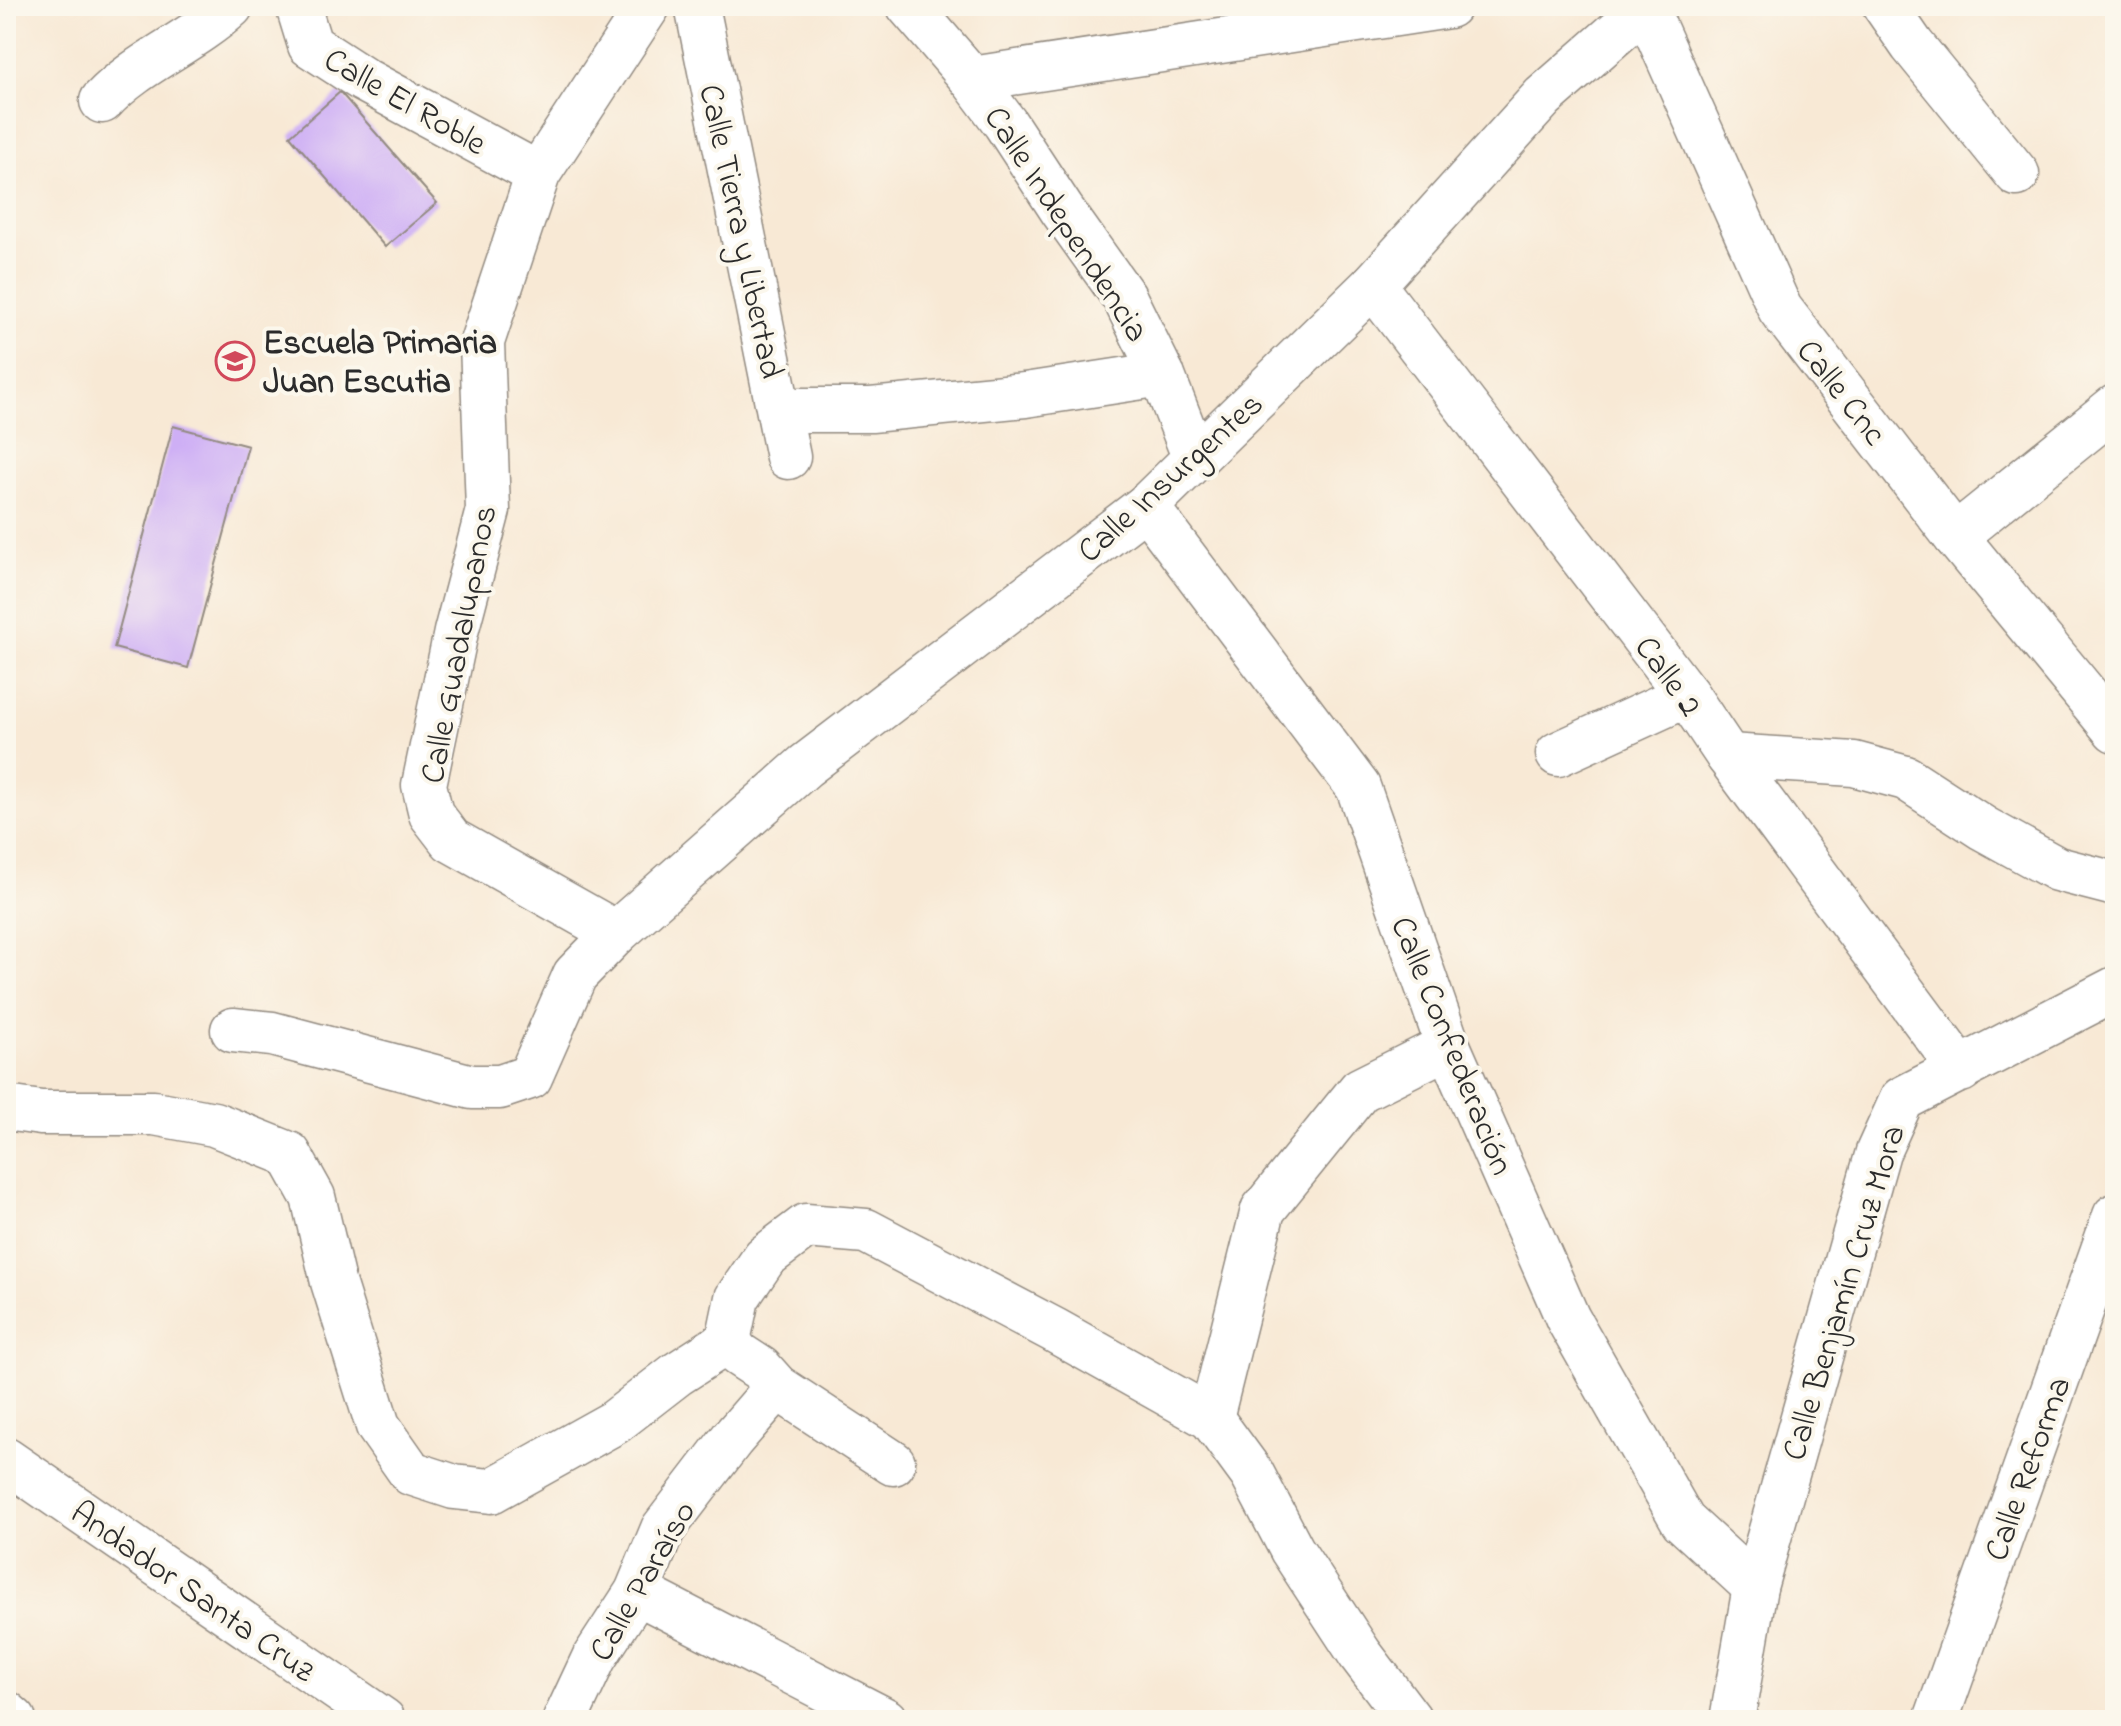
<svg xmlns="http://www.w3.org/2000/svg" width="2121" height="1726" font-family="'Indie Flower',sans-serif">
<style>
.building{fill:#ceaff5}
.lines{fill:none;stroke-linecap:round;stroke-linejoin:round}
.minor-casing{stroke:#928a80;stroke-width:47}
.minor{stroke:#fff;stroke-width:44}
.labels{text-anchor:middle;stroke-width:8;stroke-linejoin:round;paint-order:stroke}
.street-label{font-size:34px;fill:#2b2b2b;stroke:#fbf7ec}
.poi-label{font-size:34px;font-weight:bold;fill:#2b2b2b;stroke:#fbf7ec;text-anchor:start}
</style>
<rect width="100%" height="100%" fill="#fbf7ec"/>
<filter id="ink" filterUnits="userSpaceOnUse"><feTurbulence type="fractalNoise" baseFrequency=".0125" numOctaves="2"/><feDisplacementMap in="SourceGraphic" scale="16" xChannelSelector="R" yChannelSelector="G"/><feConvolveMatrix kernelMatrix="1 2 1 2 8 2 1 2 1" color-interpolation-filters="sRGB"/></filter>
<filter id="wash" filterUnits="userSpaceOnUse"><feTurbulence type="fractalNoise" baseFrequency=".006" numOctaves="4" result="noise"/><feDisplacementMap in="SourceGraphic" scale="32" xChannelSelector="R" yChannelSelector="G"/><feGaussianBlur stdDeviation="1.8" result="paint"/><feColorMatrix in="noise" values="0 0 0 0 0 0 0 0 0 0 0 0 0 0 0 0 0 1.4 0 .05"/><feComposite in="paint" operator="in"/></filter>
<g filter="url(#wash)">
<rect width="100%" height="100%" fill="#f8e9d5"/>
<g id="blocks">
<g class="building">
<path d="M340,92L437,203L385,247L290,136Z"/>
<path d="M173,426L248,446L188,668L114,648Z"/>
</g>
</g>
</g>
<g filter="url(#ink)">
<use href="#blocks" fill-opacity="0" stroke="#928a80" stroke-width="2"/>
<g class="lines">
<g class="minor-casing">
<g id="minor">
<path d="M298,6L310,45L364,80L538,174"/>
<path d="M697,6L788,457"/>
<path d="M909,6L972,79L1005,123L1062,210L1124,297L1162,374L1195,459"/>
<path d="M1645,6L1780,309L1955,536L2115,730"/>
<path d="M1885,6L1912,45L2017,174"/>
<path d="M972,79L1449,6"/>
<path d="M102,101C138,62 191,43 231,6"/>
<path d="M1373,285L1687,695L1728,756L1961,1070"/>
<path d="M779,410H871L1025,395L1162,374"/>
<path d="M1146,506L1358,787L1448,1046L1568,1319L1683,1521L1755,1587"/>
<path d="M1955,536L2115,407"/>
<path d="M1558,754L1687,695"/>
<path d="M1728,756L1854,764L1906,778L1983,828L2057,869L2115,884"/>
<path d="M616,933L451,840L431,814L424,785L456,632L488,510L482,342L538,174L648,6"/>
<path d="M233,1030L272,1034L472,1087H500L530,1077L575,975L616,933L805,766L1146,506L1373,285L1543,97L1647,6"/>
<path d="M6,1108L41,1113H154L214,1124L289,1154L313,1197L333,1282L378,1426L411,1473L454,1487L491,1491L615,1422L677,1374L728,1341L737,1298L765,1257L806,1226L866,1231L1054,1330L1211,1418L1252,1474L1292,1550L1360,1654L1410,1720"/>
<path d="M728,1341L738,1354L761,1369L777,1387L893,1463"/>
<path d="M1211,1418L1263,1210L1360,1090L1448,1046"/>
<path d="M6,1460L383,1720"/>
<path d="M637,1592L885,1720"/>
<path d="M6,1713L14,1720"/>
<path d="M565,1720L594,1658L637,1592L663,1529L732,1439L777,1387"/>
<path d="M1732,1720L1755,1587L1878,1152L1902,1099L2115,989"/>
<path d="M1936,1720L2115,1216"/>
</g>
</g>
<use href="#minor" class="minor"/>
</g>
</g>
<defs>
<g id="school-ring" transform="scale(2)"><circle r="9.5" fill="#fbf7ec" stroke="#d1495b" stroke-width="1.5"/><path d="M0-5L7-2L0 1L-7-2ZM-4 1L0 2.5L4 1V4Q0 6-4 4Z" fill="#d1495b"/></g>
</defs>
<g fill-rule="evenodd">
<use href="#school-ring" x="235" y="361"/>
</g>
<g class="labels">
<g class="street-label">
<text transform="translate(406 100) rotate(30)" y="12">Calle El Roble</text>
<text transform="translate(1068 223) rotate(57)" y="12">Calle Independencia</text>
<text transform="translate(743 231) rotate(78)" y="12">Calle Tierra y Libertad</text>
<text transform="translate(1843 391) rotate(52)" y="12">Calle Cnc</text>
<text transform="translate(1169 476) rotate(-42)" y="12">Calle Insurgentes</text>
<text transform="translate(457 644) rotate(-79)" y="12">Calle Guadalupanos</text>
<text transform="translate(1670 675) rotate(54)" y="12">Calle 2</text>
<text transform="translate(1454 1045) rotate(68)" y="12">Calle Confederación</text>
<text transform="translate(1842 1292) rotate(-73)" y="12">Calle Benjamín Cruz Mora</text>
<text transform="translate(2026 1468) rotate(-70)" y="12">Calle Reforma</text>
<text transform="translate(641 1580) rotate(-60)" y="12">Calle Paraíso</text>
<text transform="translate(194 1590) rotate(35)" y="12">Andador Santa Cruz</text>
</g>
<g class="poi-label">
<text x="263" y="353">Escuela Primaria<tspan x="263" dy="39">Juan Escutia</tspan></text>
</g>
</g>
<rect width="2121" height="1726" fill="none" stroke="#fbf7ec" stroke-width="32"/>
</svg>
